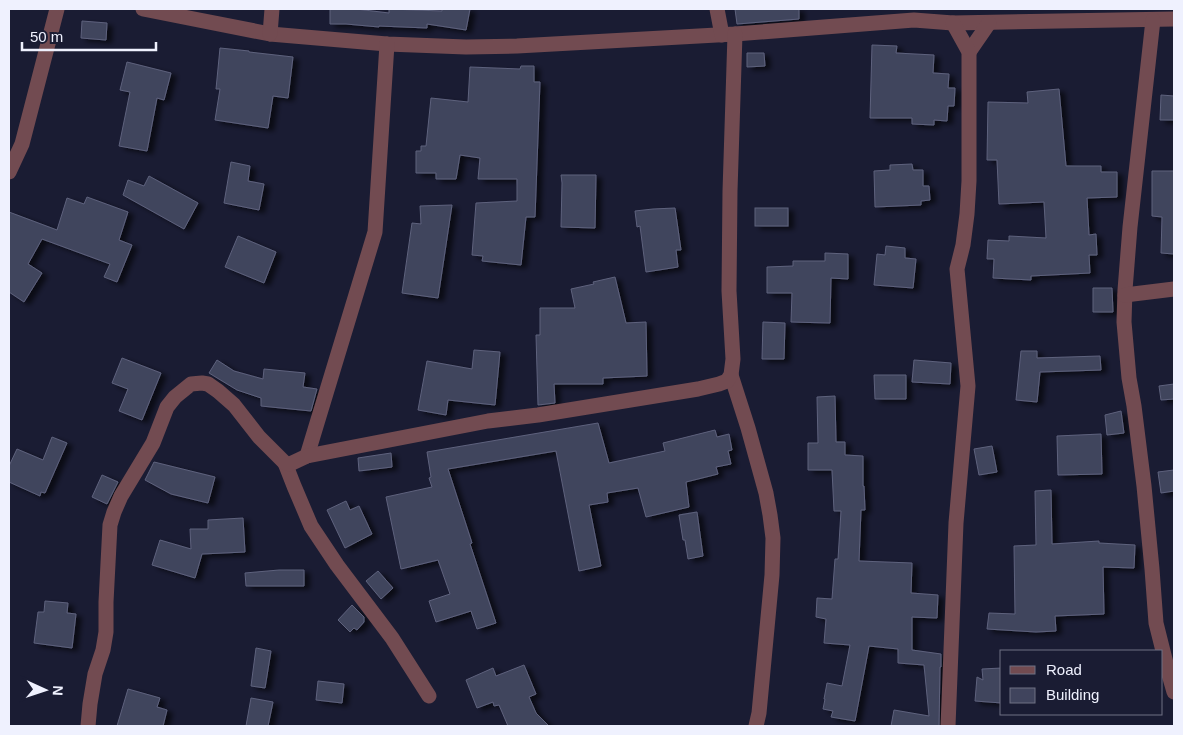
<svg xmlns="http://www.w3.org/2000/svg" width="1183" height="735" font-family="Helvetica,sans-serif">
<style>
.building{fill:#40445d;stroke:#5e627d;filter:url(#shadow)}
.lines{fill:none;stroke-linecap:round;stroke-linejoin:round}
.minor{stroke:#724b51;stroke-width:15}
</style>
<defs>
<filter id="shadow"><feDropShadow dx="5.5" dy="3" stdDeviation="2.5" flood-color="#0009"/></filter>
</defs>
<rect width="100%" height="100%" fill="#1a1c33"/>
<g class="building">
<path d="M330,9H356L389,13V9L442,11V9H470L466,30L427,24V28L379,26V27L346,24H330Z"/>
<path d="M735,9H799V19L737,24Z"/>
<path d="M82,21L107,23L106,40L81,38Z"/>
<path d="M872,45L897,46L896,53L934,55L933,73L949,74L948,88H955L954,106H948L947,121L934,120V125L912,124V118H870Z"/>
<path d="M220,48L249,51V52L293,57L288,98L273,96L268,128L215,120L220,89H216Z"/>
<path d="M747,53H764L765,66L747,67Z"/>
<path d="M127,62L171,73L164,100L157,98L147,151L119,146L130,92L120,90Z"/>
<path d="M521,66H534V82H540L535,217H526L521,265L482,261L483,256L472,255L476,203L517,201V179H478L480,158L460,155L456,179H436V173H416V151H421V146H426L431,98L468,102L470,67L520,69Z"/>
<path d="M1059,89L1066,166H1101V172H1117V197L1087,198L1089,235L1096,234L1097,255H1089L1090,273L1031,276V280L993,278L994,259H987L988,240L1009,241V236L1046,238L1044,202L999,204L997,160H987L988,102L1028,103L1027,92Z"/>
<path d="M1161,95L1174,96V120H1160Z"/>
<path d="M231,162L250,166L248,181L264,184L259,210L224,203Z"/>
<path d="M912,164L913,170H923V186H929L930,200L921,201V205L875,207L874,171L890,170V165Z"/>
<path d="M1152,171H1174V254L1161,253L1162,217L1152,216Z"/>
<path d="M561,175H596L595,228L561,227L562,183Z"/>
<path d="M149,176L198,203L184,229L123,195L128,180L144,186Z"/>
<path d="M87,197L128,212L119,240L132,245L117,282L104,277L110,264L42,239L28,264L42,273L24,302L9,292V212L57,230L67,198L84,204Z"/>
<path d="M452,205L438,298L402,293L412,223L421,224L420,206Z"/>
<path d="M675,208L681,250H676L678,267L646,272L640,226L637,227L635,211L653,209Z"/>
<rect x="755" y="208" width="33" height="18"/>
<path d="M238,236L276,252L264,283L225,267Z"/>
<path d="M886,246L905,248V258L916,259L913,288L874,285L877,254L885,255Z"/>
<path d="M825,253L848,254V279L831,278L830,323L791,322L792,293H767V267L793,266V261H825Z"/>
<path d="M615,277L626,323L646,322L647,376L603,378V384H554L555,403L538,405L536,335H540V308H575L571,289L594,284L593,282Z"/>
<path d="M1093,288H1112L1113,312H1093Z"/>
<path d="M763,322L785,323L784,359H762Z"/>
<path d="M474,350L500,352L495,405L448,400L446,415L418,410L427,361L472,369Z"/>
<path d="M1021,351H1037V358L1100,356L1101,370L1040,372L1037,402L1016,400Z"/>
<path d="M122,358L161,373L142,420L119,411L128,389L112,383Z"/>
<path d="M217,360L234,371L263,379L264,369L305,373L303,387L317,389L311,411L261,406V398L237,390L209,373Z"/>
<path d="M914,360L951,363L950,384L912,382Z"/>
<path d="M874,375H906V399H875Z"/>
<path d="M1174,384V399L1161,400L1159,386Z"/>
<path d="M835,396L836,442H845V455L863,456V486H864L865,510H861L859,561L912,563L911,593L938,595L937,618L912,617V650L941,654V667H940L939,726H891L894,710L929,716L924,665L898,663V649L869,646L855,721L831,717L833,711L823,709L825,699H824L827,683L842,686L850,645L824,643L826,619L816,617L817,598L832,599L835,559H838L841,511H834L832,470H808V443H818L817,397Z"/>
<path d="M1121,411L1124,433L1107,435L1105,415Z"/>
<path d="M598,423L609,463L665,451L663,443L715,430L717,437L729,434L732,450L728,451L731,464L716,467L718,474L686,482L689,507L646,517L638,488L607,493L608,502L589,505L601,566L579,571L556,451L448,469L472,543L470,544L496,623L477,629L471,611L436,622L429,601L450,594L438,560L401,569L386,497L432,487L429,478L431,477L427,452Z"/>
<path d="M1101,434L1102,474L1058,475L1057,436Z"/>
<path d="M52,437L67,443L45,493L41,492L40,496L9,482V466L17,449L43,460Z"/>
<path d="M992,446L997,472L979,475L974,449Z"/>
<path d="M391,453L392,467L359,471L358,458Z"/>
<path d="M154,462L215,477L208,503L171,494L145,480Z"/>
<path d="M1174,470V491L1161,493L1158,472Z"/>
<path d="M102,475L118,482L107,504L92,497Z"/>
<path d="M1051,490L1052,544L1099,541V543L1135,545L1134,568L1103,567L1104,614L1055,616L1056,631L1036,632L987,629L989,613L1015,614L1014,546L1036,545L1035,491Z"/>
<path d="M346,501L350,510L359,506L372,534L345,548L327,510Z"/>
<path d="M697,512L703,556L688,559L685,540H683L679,515Z"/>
<path d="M243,518L245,552L202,554L195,578L152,565L160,540L191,549L190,529H208V520Z"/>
<path d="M279,570H304V586H246L245,573Z"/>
<path d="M378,571L393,588L381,599L366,581Z"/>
<path d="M45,601L68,603L67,613L76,614L72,648L34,643L38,612H44Z"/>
<path d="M352,605L364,617V622L357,630L354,628L350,632L338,620Z"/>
<path d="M256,648L271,651L265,688L251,686Z"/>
<path d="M524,665L536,694L529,697L536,713L549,726H508L499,705L494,706L493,702L477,708L466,680L493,668L496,676Z"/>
<path d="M1002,668V703L975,701L977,677L983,680L982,669Z"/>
<path d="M318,681L344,684L342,703L316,700Z"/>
<path d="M128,689L160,698L157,707L167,710L163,726H117Z"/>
<path d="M251,698L273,702L268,726H246Z"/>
</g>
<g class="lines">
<g class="minor">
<path d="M143,9L270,34L387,44L466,47L517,46L735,34L914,20L953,23L1174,19"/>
<path d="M717,9L722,35"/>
<path d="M1153,20L1130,227L1125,290L1124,322L1129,378L1134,406L1144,486L1152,569L1156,623L1168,671L1174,692"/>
<path d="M270,34L272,9"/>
<path d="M969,52L989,23"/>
<path d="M9,172L22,144L57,9"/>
<path d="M1125,295L1174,289"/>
<path d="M731,375L748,428L766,493L770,515L773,538L772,575L759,713L756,726"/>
<path d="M307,456L375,232L387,44"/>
<path d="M285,463L294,486L311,526L337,565L392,638L429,696"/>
<path d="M88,726L90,704L95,674L103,650L106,632V602L110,525L114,512L121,496L153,443L167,407L175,397L191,384L202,383L208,384L218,391L234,405L259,437L285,463L290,464L307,456L488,421L538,415L698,389L719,384L727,381L731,375L733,359L729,291L730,191L735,34"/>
<path d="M948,726L956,523L968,386L957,269L963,245L967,214L969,181V52L953,23"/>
</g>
</g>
<rect width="1183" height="735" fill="none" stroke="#eff1fe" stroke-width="20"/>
<rect x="1000" y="650" width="162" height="65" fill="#1a1c33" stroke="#6f7184"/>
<rect x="1010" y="666" width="25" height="8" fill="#724b51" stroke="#6f7184"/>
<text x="1046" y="675" font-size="15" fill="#eff1fe">Road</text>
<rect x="1010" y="688" width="25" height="15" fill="#40445d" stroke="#6f7184"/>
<text x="1046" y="700" font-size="15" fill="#eff1fe">Building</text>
<g transform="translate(45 690) rotate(93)" stroke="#1a1c33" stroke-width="4" paint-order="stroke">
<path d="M0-4L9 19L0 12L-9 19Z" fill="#eff1fe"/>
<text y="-8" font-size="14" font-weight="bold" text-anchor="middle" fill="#eff1fe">N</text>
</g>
<path d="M22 42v8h134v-8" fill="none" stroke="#eff1fe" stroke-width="2.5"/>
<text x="30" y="42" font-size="15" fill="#eff1fe" stroke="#1a1c33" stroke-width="4" paint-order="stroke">50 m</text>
</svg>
